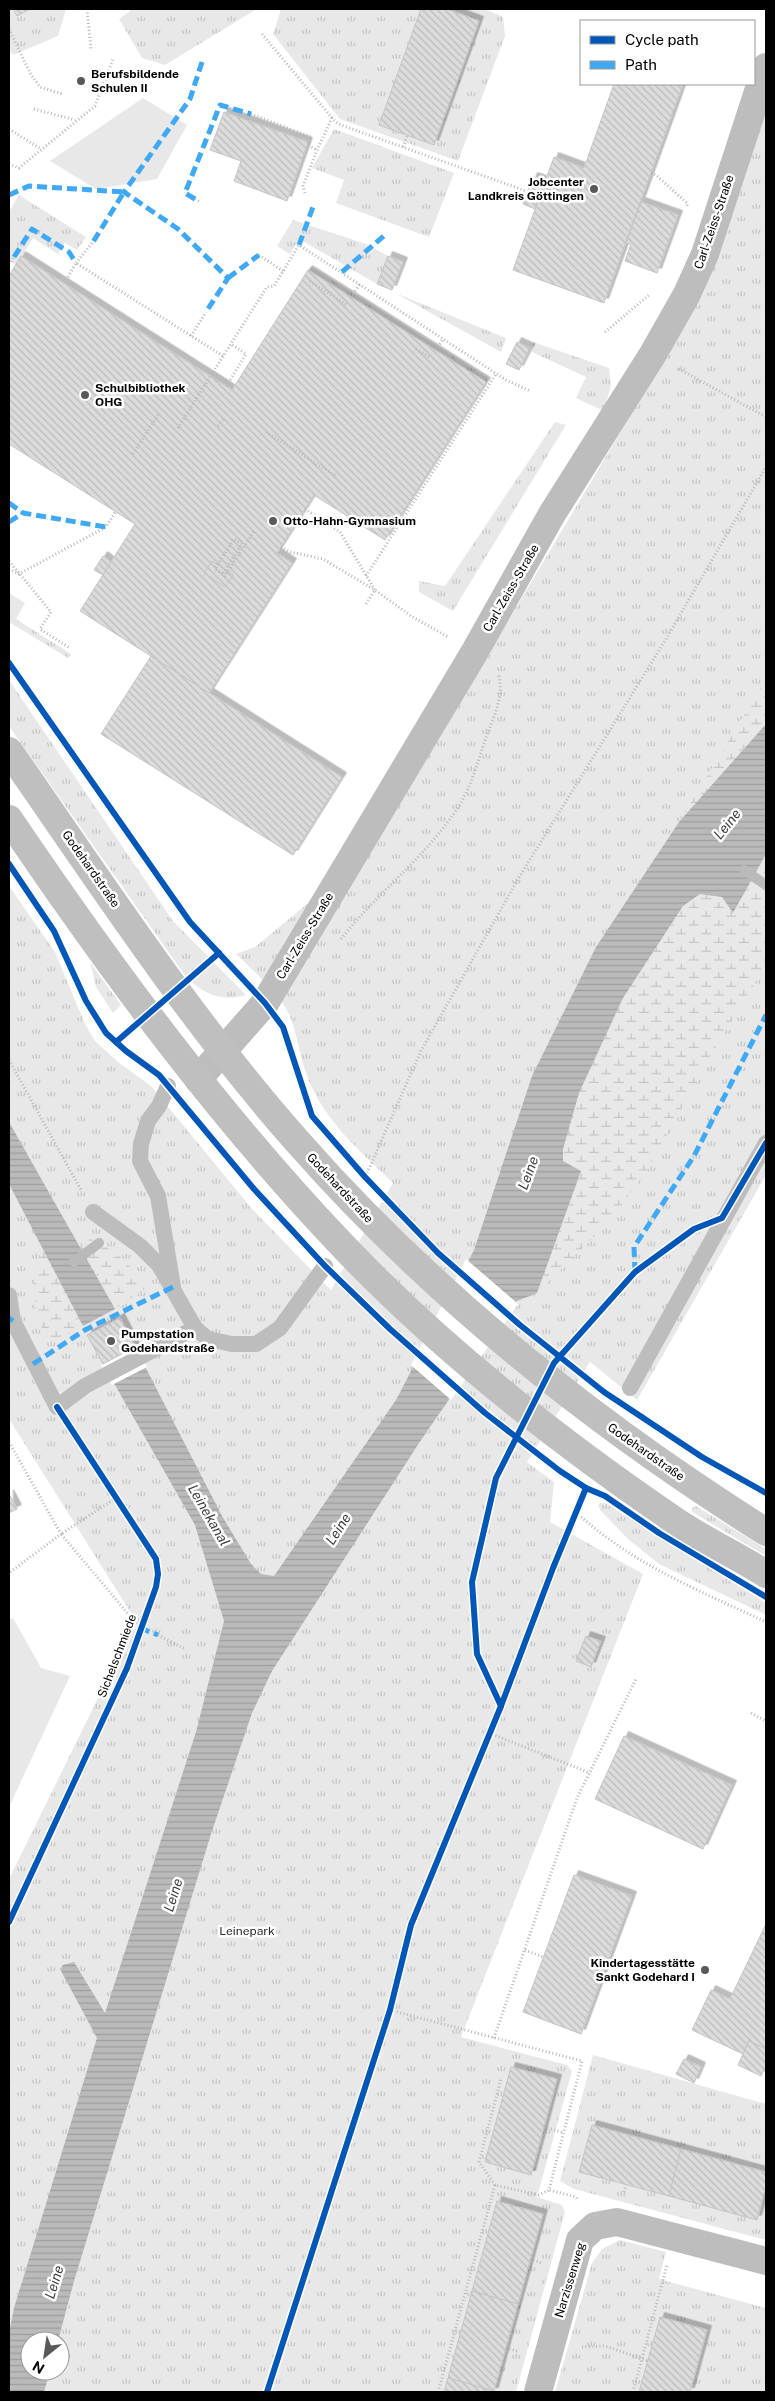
<svg xmlns="http://www.w3.org/2000/svg" width="775" height="2401" font-family="'Public Sans',sans-serif">
<style>
.grass{fill:url(#grass-tufts);fill-rule:evenodd}
.wetland{fill:url(#wetland-marsh)}
.garden{fill:#e8e8e8}
.water{fill:url(#water-rules)}
.pier{fill:#fff}
.lines{fill:none;stroke-linecap:round;stroke-linejoin:round}
.stream{stroke:#bababa;stroke-width:10}
.building{fill:url(#building-back-hatch);stroke:#c4c4c4;filter:url(#shadow)}
.path{stroke:#b8b8b8;stroke-width:3;stroke-dasharray:1 2.5;stroke-linecap:butt}
.lane{stroke:#bdbdbd;stroke-width:16}
.street{stroke:#bdbdbd;stroke-width:28}
.secondary{stroke:#bfbfbf;stroke-width:28}
.quiet{stroke:#3fa9f5;stroke-width:5;stroke-dasharray:10 5;stroke-linecap:butt}
.cycleway-casing{stroke:#fff;stroke-width:9}
.cycleway{stroke:#0057b8;stroke-width:6}
.poi-dot{fill:#595959;stroke:#fff;stroke-width:2}
.labels{text-anchor:middle;stroke-width:5;stroke-linejoin:round;paint-order:stroke}
.poi-label{font-size:12px;font-weight:bold;fill:#000;stroke:#fff;text-anchor:start}
.street-label{font-size:12px;fill:#000;stroke:#fff}
.park-label{font-size:12px;fill:#2d2d2d;stroke:#fff}
.water-label{font-size:14px;font-style:italic;fill:#3e3e3e;stroke:#fff}
</style>
<defs>
<pattern id="grass-tufts" width="24" height="20" patternUnits="userSpaceOnUse" patternTransform="scale(1.25)"><rect width="24" height="20" fill="#e8e8e8"/><path d="M3 7l-1-3M5 7V3M7 7l1-3M15 17l-1-3M17 17v-4M19 17l1-3" fill="none" stroke="#c5c5c5"/></pattern>
<pattern id="wetland-marsh" width="20" height="14" patternUnits="userSpaceOnUse" patternTransform="scale(1.25)"><rect width="20" height="14" fill="#e8e8e8"/><path d="M1 5h8M5 5V1M11 12h8M15 12V8" fill="none" stroke="#c5c5c5"/></pattern>
<pattern id="water-rules" width="6" height="5" patternUnits="userSpaceOnUse" patternTransform="scale(1.25)"><rect width="6" height="5" fill="#bababa"/><path d="M0 2.5h6" fill="none" stroke="#9e9e9e"/></pattern>
<pattern id="building-back-hatch" width="6" height="6" patternUnits="userSpaceOnUse" patternTransform="scale(1.25)"><rect width="6" height="6" fill="#dcdcdc"/><path d="M-1 5l2 2M0 0l6 6M5-1l2 2" fill="none" stroke="#bbb"/></pattern>
<filter id="shadow"><feDropShadow dx="4.5" dy="-4.5" stdDeviation="0" flood-color="#0004"/></filter>
</defs>
<rect width="100%" height="100%" fill="#fff"/>
<g class="grass">
<path d="M9,9H13L17,16L30,9H66L58,36L13,55L9,49Z"/>
<path d="M129,9H257L165,65L142,58L119,19L130,11Z"/>
<path d="M281,9H484L503,17L505,36L458,161L340,119L273,34Z"/>
<path d="M766,95V1175L637,1400L590,1362L527,1462L554,1482L550,1522L643,1574L461,2037L567,2065L572,2071L537,2197L562,2205L565,2212L516,2392H9V1879L136,1621L9,1419V886L55,952L85,1024L95,1041L118,1062L151,1086L252,1209L331,1290L393,1183C359,1150 322,1119 306,1073C297,1048 297,1022 281,1001L703,294ZM30,2341H60V2371H30Z"/>
<path d="M334,129L454,173L429,237L336,203L344,180L312,168Z"/>
<path d="M19,195L86,237L77,250L65,243L58,254L33,238L16,265L9,260V212Z"/>
<path d="M293,220L366,244L388,256L377,284L299,239L290,254L277,246Z"/>
<path d="M310,266L488,378L486,382L308,270Z"/>
<path d="M395,293L506,338L501,352Z"/>
<path d="M533,342L609,368L611,385L604,411L576,398L586,377L532,352Z"/>
<path d="M555,422L566,425L453,611L419,592V581L445,586Z"/>
<path d="M9,593L25,603L16,619L71,654L68,658L9,622Z"/>
<path d="M9,680L173,921L246,995C221,1002 205,995 186,977L9,726Z"/>
<path d="M312,900L264,981L236,954L255,947Z"/>
<path d="M90,962L121,1005L113,1013L96,987Z"/>
<path d="M600,1503H605L766,1603V1615L659,1564L628,1539L601,1511L598,1506Z"/>
<path d="M696,1506L766,1549V1556L692,1512V1508Z"/>
<path d="M593,2055L766,2104V2240L574,2189L560,2181Z"/>
<path d="M620,2240L666,2252L659,2279L766,2308V2392H555L592,2263L602,2249Z"/>
</g>
<g class="wetland">
<path d="M766,679V724L679,822Z"/>
<path d="M766,854V965L710,1057L650,1166L611,1220L537,1293L581,1171L563,1161V1149L579,1093L623,998L683,906L700,894L722,897L734,912Z"/>
<path d="M69,1230C101,1242 130,1257 145,1289L115,1309Z"/>
<path d="M43,1246L83,1326L48,1343C32,1308 29,1283 43,1246Z"/>
</g>
<g class="garden">
<path d="M143,98L187,125L157,179L96,189L50,161Z"/>
<path d="M13,1618L41,1668L70,1676L9,1807V1620Z"/>
</g>
<g class="water">
<path d="M766,724V854L733,913L722,897L700,894L683,906L623,998L579,1093L563,1149V1161L581,1171L537,1293L517,1301L421,1440L272,1671L252,1713L211,1834L74,2281L58,2341H30V2371H50L44,2392H9V2333L14,2308L97,2038L60,1969L63,1965L74,1962L105,2013L196,1732L224,1621L195,1525L103,1364L135,1347L222,1516L251,1564L261,1574L274,1576L396,1400L474,1250L532,1076L596,947L679,822Z"/>
<path d="M9,1122L115,1309L83,1326L9,1184Z"/>
</g>
<g class="pier">
<path d="M466,1259L518,1304L451,1400L411,1365Z"/>
<path d="M137,1346L147,1367L112,1385L101,1365Z"/>
</g>
<g class="lines">
<g class="stream">
<path d="M744,870L766,885"/>
<path d="M74,1262L99,1243"/>
</g>
</g>
<g class="building">
<path d="M13,9H30L17,16Z"/>
<path d="M421,9H447L479,21L434,145L379,125Z"/>
<path d="M614,84H683L604,303L513,270L554,157L584,168Z"/>
<path d="M224,112L308,142L287,201L234,181L241,161L210,150Z"/>
<path d="M533,177L545,181L535,209L523,204Z"/>
<path d="M641,202L678,215L657,273L625,261L631,244L626,243Z"/>
<path d="M21,256L232,390L308,270L486,382L385,540L314,495L277,553L292,563L209,693L80,611L135,524L9,444V276Z"/>
<path d="M388,256L403,262L392,290L377,284Z"/>
<path d="M517,342L530,348L519,370L506,364Z"/>
<path d="M103,556L111,562L103,575L94,570Z"/>
<path d="M212,561L233,575L225,587L204,573Z"/>
<path d="M151,656L342,777L293,855L101,734Z"/>
<path d="M120,1318L135,1347L103,1364L87,1335Z"/>
<path d="M9,1494L17,1509L9,1513Z"/>
<path d="M586,1636L601,1641L591,1667L576,1661Z"/>
<path d="M624,1736L732,1785L703,1849L595,1799Z"/>
<path d="M574,1875L632,1896L581,2034L523,2012Z"/>
<path d="M766,1924V2049L749,2041L743,2054L692,2030L711,1990L730,1999Z"/>
<path d="M749,2041L766,2049V2065L761,2076L738,2065Z"/>
<path d="M684,2059L701,2067L694,2083L676,2074Z"/>
<path d="M511,2067L557,2079L531,2175L485,2162Z"/>
<path d="M592,2125L681,2149L669,2196L579,2172Z"/>
<path d="M681,2149L766,2172V2186L757,2220L669,2196Z"/>
<path d="M497,2201L543,2214L518,2304L472,2291Z"/>
<path d="M472,2291L518,2304L494,2391L448,2378Z"/>
<path d="M660,2317L707,2330L690,2392H639Z"/>
<path d="M448,2378L494,2391V2392H444Z"/>
</g>
<g class="lines">
<g class="path">
<path d="M87,9L91,49"/>
<path d="M522,9V11"/>
<path d="M453,11V9"/>
<path d="M9,29L30,73L40,87L62,94"/>
<path d="M262,34L332,118"/>
<path d="M34,109L75,120"/>
<path d="M247,120L251,114L311,137L308,145L317,150"/>
<path d="M9,129L41,149"/>
<path d="M403,147L407,136"/>
<path d="M9,164L19,168L95,106L113,59"/>
<path d="M651,173L656,175L687,203V207"/>
<path d="M305,193L303,186L317,150L332,118L338,124L540,196"/>
<path d="M195,199L200,202"/>
<path d="M259,255L283,271"/>
<path d="M11,262L14,257"/>
<path d="M76,263L93,242"/>
<path d="M68,277L76,263L223,356"/>
<path d="M310,281L347,305"/>
<path d="M351,297L360,284"/>
<path d="M605,332L649,295"/>
<path d="M191,336L206,312"/>
<path d="M416,349L431,358"/>
<path d="M436,350L443,339"/>
<path d="M679,369L766,417"/>
<path d="M213,372L267,287L274,286L299,245L506,380L530,391"/>
<path d="M218,426L223,420"/>
<path d="M178,428L213,372L229,382L246,354L231,344"/>
<path d="M266,432L336,476"/>
<path d="M133,454L158,415"/>
<path d="M305,509L340,532L375,590"/>
<path d="M281,547L290,552L323,559L373,589"/>
<path d="M9,561L51,612L40,629L70,648"/>
<path d="M9,569L19,574L106,527L116,511"/>
<path d="M223,573L242,544L234,539L215,569L225,576L255,530"/>
<path d="M366,576L496,374"/>
<path d="M366,604L375,590L411,616L448,637"/>
<path d="M341,939C378,892 427,856 459,806C473,783 479,757 488,732C495,714 505,692 498,674"/>
<path d="M9,1060L81,1190"/>
<path d="M367,1173L421,1051L518,879L666,639L766,467"/>
<path d="M9,1442L61,1534L9,1573"/>
<path d="M116,1498L61,1534L140,1628"/>
<path d="M576,1512C630,1563 700,1591 766,1622"/>
<path d="M158,1635L185,1649"/>
<path d="M751,1713L766,1721"/>
<path d="M489,1733L590,1773"/>
<path d="M525,1950L543,1957"/>
<path d="M390,2010L582,2061L549,2190L576,2197L578,2200"/>
<path d="M494,2038L577,1798L636,1679"/>
<path d="M544,2127L564,2133"/>
<path d="M495,2185L479,2162L501,2079"/>
<path d="M624,2192L626,2185"/>
<path d="M530,2259L542,2263"/>
<path d="M582,2347L605,2346L648,2361"/>
<path d="M506,2348L517,2351"/>
<path d="M438,2392L495,2185L539,2195L549,2190"/>
<path d="M633,2392L667,2265"/>
</g>
<g class="lane">
<path d="M168,1086L159,1106L148,1121L141,1144L140,1161L158,1196L173,1287"/>
<path d="M93,1212L140,1246L159,1265L195,1328"/>
<path d="M9,1295L13,1321L57,1407L85,1386L195,1328L208,1339L232,1344H256L280,1328L325,1266"/>
<path d="M630,1388L766,1143"/>
</g>
<g class="street">
<path d="M198,1079L265,1003L474,653L552,514L653,354L687,294L705,254L766,67"/>
<path d="M538,2392L580,2240L595,2226L617,2222L766,2261"/>
</g>
<g class="secondary">
<path d="M9,751C101,883 190,1020 297,1141C433,1296 593,1423 766,1532"/>
<path d="M9,819C110,968 218,1115 343,1246C442,1350 558,1441 677,1522C706,1541 737,1556 766,1574"/>
</g>
<g class="quiet">
<path d="M202,62L190,99L124,192L178,229L228,278L206,312"/>
<path d="M9,195L29,186L124,192L93,242"/>
<path d="M195,199L185,193L220,105L251,114"/>
<path d="M299,245L313,207"/>
<path d="M14,257L32,229L69,252L76,263"/>
<path d="M342,272L386,234"/>
<path d="M228,278L259,255"/>
<path d="M9,503L23,513"/>
<path d="M9,522L23,513L106,527"/>
<path d="M635,1272L634,1247L694,1156L766,1015"/>
<path d="M9,1318L13,1321"/>
<path d="M33,1364L85,1330L173,1287"/>
<path d="M140,1628L158,1635"/>
</g>
<g class="cycleway-casing">
<g id="cycleway">
<path d="M9,663L190,922L265,1003L283,1027L312,1116L365,1177L438,1253L520,1325L604,1392L702,1457L766,1493"/>
<path d="M9,864L54,931L86,1001L106,1033L126,1051L159,1075L254,1189L325,1266L390,1329L485,1413L560,1471L586,1488L605,1496L659,1533L766,1597"/>
<path d="M116,1042L219,953"/>
<path d="M501,1706L477,1654L472,1582L496,1478L554,1363L635,1272L694,1229L722,1218L766,1143"/>
<path d="M9,1922L127,1668L156,1587L158,1574L156,1559L57,1407"/>
<path d="M267,2392L390,2010L411,1925L501,1706L553,1568L586,1488"/>
</g>
</g>
<use href="#cycleway" class="cycleway"/>
</g>
<g class="poi-dot">
<circle cx="81" cy="81" r="5"/>
<circle cx="594" cy="189" r="5"/>
<circle cx="85" cy="395" r="5"/>
<circle cx="273" cy="521" r="5"/>
<circle cx="111" cy="1341" r="5"/>
<circle cx="705" cy="1970" r="5"/>
</g>
<g class="labels">
<g class="poi-label">
<text x="91" y="78">Berufsbildende<tspan x="91" dy="14">Schulen II</tspan></text>
<text x="584" y="186" text-anchor="end">Jobcenter<tspan x="584" dy="14">Landkreis Göttingen</tspan></text>
<text x="95" y="392">Schulbibliothek<tspan x="95" dy="14">OHG</tspan></text>
<text x="283" y="525">Otto-Hahn-Gymnasium</text>
<text x="121" y="1338">Pumpstation<tspan x="121" dy="14">Godehardstraße</tspan></text>
<text x="695" y="1967" text-anchor="end">Kindertagesstätte<tspan x="695" dy="14">Sankt Godehard I</tspan></text>
</g>
<g class="street-label">
<text transform="translate(714 222) rotate(-71)" y="4">Carl-Zeiss-Straße</text>
<text transform="translate(511 588) rotate(-60)" y="4">Carl-Zeiss-Straße</text>
<text transform="translate(91 869) rotate(55)" y="4">Godehardstraße</text>
<text transform="translate(305 936) rotate(-59)" y="4">Carl-Zeiss-Straße</text>
<text transform="translate(340 1188) rotate(47)" y="4">Godehardstraße</text>
<text transform="translate(646 1452) rotate(35)" y="4">Godehardstraße</text>
<text transform="translate(117 1656) rotate(-69)" y="4">Sichelschmiede</text>
<text transform="translate(570 2280) rotate(-73)" y="4">Narzissenweg</text>
</g>
<g class="park-label">
<text x="247" y="1935">Leinepark</text>
</g>
<g class="water-label">
<text transform="translate(727 824) rotate(-51)" y="5">Leine</text>
<text transform="translate(528 1173) rotate(-70)" y="5">Leine</text>
<text transform="translate(209 1515) rotate(60)" y="5">Leinekanal</text>
<text transform="translate(338 1529) rotate(-57)" y="5">Leine</text>
<text transform="translate(173 1895) rotate(-73)" y="5">Leine</text>
<text transform="translate(54 2282) rotate(-73)" y="5">Leine</text>
</g>
</g>
<rect width="775" height="2401" fill="none" stroke="#000000" stroke-width="20"/>
<rect x="580" y="20" width="175" height="65" fill="#ffffff" stroke="#999999"/>
<rect x="590" y="36" width="25" height="8" fill="#0057b8" stroke="#999999"/>
<text x="625" y="45" font-size="15" fill="#000000">Cycle path</text>
<rect x="590" y="61" width="25" height="8" fill="#3fa9f5" stroke="#999999"/>
<text x="625" y="70" font-size="15" fill="#000000">Path</text>
<g transform="translate(45 2356) rotate(210)"><circle r="24" fill="#ffffff" stroke="#999999"/>
<path d="M0-4L9 19L0 12L-9 19Z" fill="#595959"/>
<text y="-8" font-size="14" font-weight="bold" text-anchor="middle" fill="#000000">N</text>
</g>
</svg>
